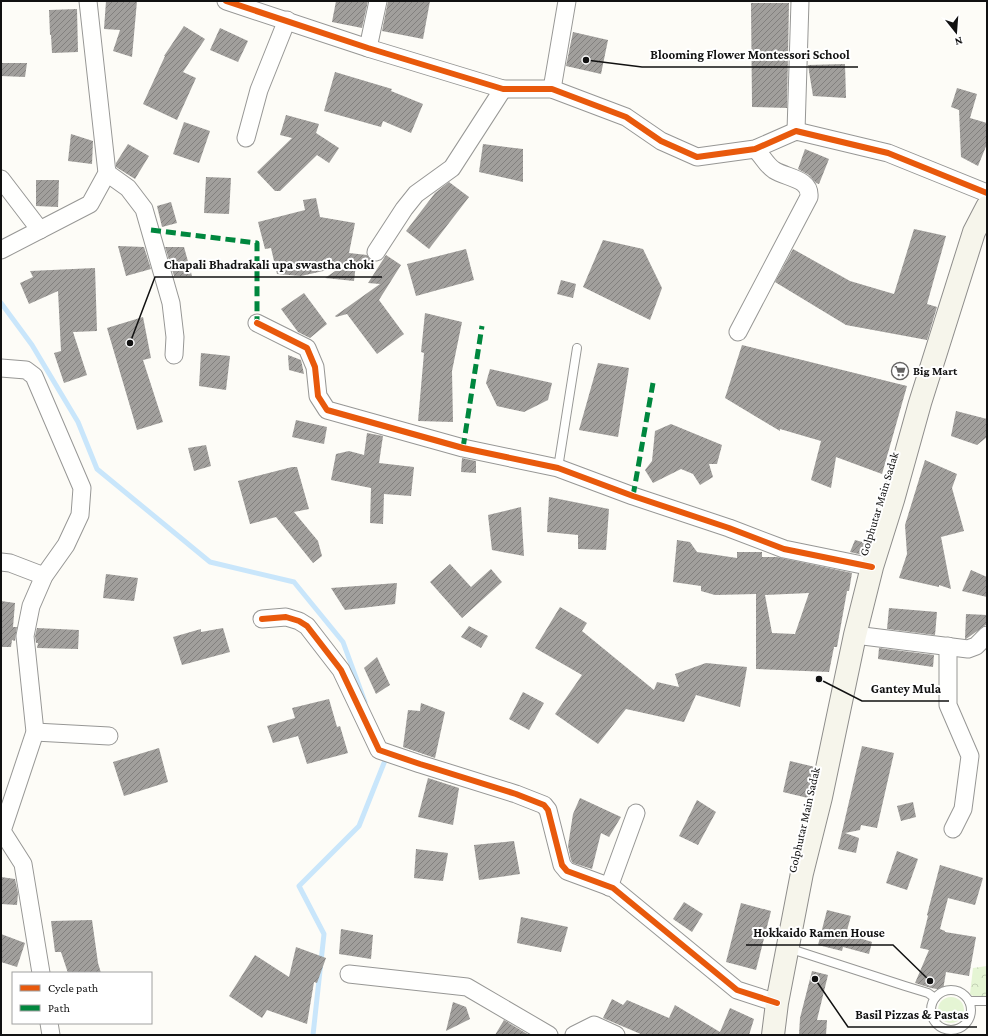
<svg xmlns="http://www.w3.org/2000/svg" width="988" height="1036" font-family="'Crimson Pro',serif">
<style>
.grass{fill:#e5f5d4}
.park{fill:url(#park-crowns)}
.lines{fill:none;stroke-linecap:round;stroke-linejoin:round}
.stream{stroke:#c9e6fb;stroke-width:5}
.building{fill:url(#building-hatch);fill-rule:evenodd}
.service-casing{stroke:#979795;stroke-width:10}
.minor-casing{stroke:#979795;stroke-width:19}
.secondary-casing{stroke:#8e8d8b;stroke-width:24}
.service{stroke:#fffffe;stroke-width:8}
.minor{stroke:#fffffe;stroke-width:17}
.secondary{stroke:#f6f5eb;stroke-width:22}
.quiet{stroke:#00873e;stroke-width:5;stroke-dasharray:10 5;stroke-linecap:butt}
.cycleway-casing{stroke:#fff;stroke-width:8}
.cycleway{stroke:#e8590c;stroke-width:6}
.labels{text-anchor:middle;stroke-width:4;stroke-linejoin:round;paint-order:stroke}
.poi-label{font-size:12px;font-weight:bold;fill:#111;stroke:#fff;text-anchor:start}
.street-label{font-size:12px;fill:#111;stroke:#fff}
.leader{fill:none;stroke:#111;stroke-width:1.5}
.callout-dot{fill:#111;stroke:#fff;stroke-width:1.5}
.callout-label{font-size:13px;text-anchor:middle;font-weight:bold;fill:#111;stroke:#fff;stroke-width:4;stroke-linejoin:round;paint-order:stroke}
</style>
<defs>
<pattern id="park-crowns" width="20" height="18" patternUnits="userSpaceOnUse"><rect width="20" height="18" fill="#e5f5d4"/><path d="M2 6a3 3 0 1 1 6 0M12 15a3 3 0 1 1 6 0" fill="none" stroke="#c3d1b5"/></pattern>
<pattern id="building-hatch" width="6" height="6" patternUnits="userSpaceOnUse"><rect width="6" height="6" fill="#a19f9c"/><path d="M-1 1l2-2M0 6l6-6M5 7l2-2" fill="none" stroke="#82807e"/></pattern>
</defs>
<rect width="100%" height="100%" fill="#fdfcf7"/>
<circle class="grass" cx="951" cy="1010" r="13"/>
<path class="park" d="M987,966V1005L970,994L973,968Z"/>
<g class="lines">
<g class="stream">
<path d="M1,303L32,345L78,422L97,469L210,562L294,582L343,642L365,702"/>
<path d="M313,1035L324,934L299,886L359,826L386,758L384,754"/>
</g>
</g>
<g class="building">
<path d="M106,1H137L132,57L113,51L120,30L104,29Z"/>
<path d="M336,1H368L362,28L332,22Z"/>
<path d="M388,1H430L423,39L382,31Z"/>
<path d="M751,3H789L787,108L752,107Z"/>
<path d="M77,9L78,52L52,53L51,35H50L49,10Z"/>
<path d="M184,26L205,39L183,72L196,78L177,120L143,104L165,56H164Z"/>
<path d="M220,28L248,41L238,62L210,50Z"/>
<path d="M573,32L608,40L601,74L566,66Z"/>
<path d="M1,63H27L25,77L1,76Z"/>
<path d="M845,64L846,98L813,96L808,65Z"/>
<path d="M335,72L392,89L391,91L423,104L411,133L383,121L381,127L324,111Z"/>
<path d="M957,88L977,94L970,118L987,123V144L978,166L961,157L959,110L951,107Z"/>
<path d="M286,115L319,124L316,133L339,148L329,163L317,155L280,191H275L257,172L292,138L280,135Z"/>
<path d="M184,122L210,131L199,163L173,154Z"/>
<path d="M71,134L93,141L92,164L68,161Z"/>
<path d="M128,144L149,156L135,179L116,167V163Z"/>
<path d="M483,144L523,149V182L479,172Z"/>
<path d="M805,149L829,159L819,184L816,183L809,175L798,169Z"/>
<path d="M206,177L231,178L229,214L204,213Z"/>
<path d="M36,180H59L58,207L36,206Z"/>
<path d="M449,182L469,197L429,249L406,231L435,193Z"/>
<path d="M316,198L320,217L355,223L349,253L367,255L371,260L356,264L354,281L325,278L341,267L301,276L277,274L271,248L265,249L258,222L305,210L303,200Z"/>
<path d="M171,202L177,223L162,227L157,206Z"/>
<path d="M914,229L946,236L927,304L937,307L927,340L846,325L775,282L793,249L850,281L894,294Z"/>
<path d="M603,240L643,249L662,288L650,320L583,287Z"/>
<path d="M118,246L144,247L151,269L126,276Z"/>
<path d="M165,247H184L192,276H174Z"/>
<path d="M466,249L474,280L416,296L407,264Z"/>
<path d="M386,255L401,265L379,300L404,334L377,354L347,314L336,317L335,316L380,284L368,283Z"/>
<path d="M95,268L97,331L73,332L87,375L64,383L54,353L61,351L58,291L29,304L20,283L33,277L30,271Z"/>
<path d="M561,280L576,284L573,298L557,294Z"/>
<path d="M304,293L327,324L310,338L298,332L281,309Z"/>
<path d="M425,313L462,322L452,371L453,422L418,421L424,353L421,352Z"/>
<path d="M143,317L151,358L143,360L163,422L137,430L107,328Z"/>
<path d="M742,345L907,386L882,474L836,457L831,488L811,480L821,441L780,429V431L725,398Z"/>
<path d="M201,353L230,356L226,390L199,386Z"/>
<path d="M288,355L301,360L304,374L289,370Z"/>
<path d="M598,363L629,368L618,437L579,430Z"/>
<path d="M490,369L552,383L548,400L524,412L497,406L486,383Z"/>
<path d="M956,411L987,419V437L977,445L951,436Z"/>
<path d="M296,420L327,427L324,444L292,437Z"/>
<path d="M671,424L722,445L717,464H709L713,477L700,485L693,474L681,469L653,483L645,470L652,461L655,431Z"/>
<path d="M367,433L383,436L379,463L414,467L411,496L384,494L383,524L370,523L371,488L331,480L336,454L349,451L364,455Z"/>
<path d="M206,445L211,466L194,471L188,448Z"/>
<path d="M462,458L476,461V473L461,472Z"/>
<path d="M925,460L957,474L952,488L964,531L941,537L951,589L939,585V587L899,578L907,554L905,525Z"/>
<path d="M292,467H297L309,509L294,512L318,541L322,556L313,563L276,517L250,524L238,481Z"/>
<path d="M549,497L609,509L606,550L578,549V535L547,532Z"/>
<path d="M521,507L524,556L492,550L488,515Z"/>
<path d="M677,540L690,542L697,552L737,558V552H762V557H777L852,573L849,591H847L837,647H834L829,672L756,669V594L715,595L701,591V586L673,582ZM809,593L795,634L772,633L765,595Z"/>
<path d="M855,540L866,543L863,555L850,552Z"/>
<path d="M450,564L471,587L491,569L502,582L462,618L430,582Z"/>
<path d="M971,570L987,577V597L962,591Z"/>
<path d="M106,574L138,578L134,601L103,598Z"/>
<path d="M397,583L395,604L345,610L331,588Z"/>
<path d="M1,601L15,603L13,627H17L15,641L12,640L11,647H1Z"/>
<path d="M560,607L587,623L582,631L654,690L657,682L679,687L675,674L706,663L747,667L740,707L696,695L684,722L626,709L598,744L555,714L582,675L535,648Z"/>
<path d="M889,608L937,612L935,635L887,629Z"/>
<path d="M966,614L987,615V624L966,639H965Z"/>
<path d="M469,626L488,636L481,648L461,637Z"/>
<path d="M37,628L79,630L78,649L37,648L38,643H36L35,636Z"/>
<path d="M223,628L230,652L182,665L173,637L201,629V632Z"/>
<path d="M879,648L934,655L933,667L878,659Z"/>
<path d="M377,657L390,685L376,694L364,668Z"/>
<path d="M523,692L544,703L529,730L509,719Z"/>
<path d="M329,699L337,727L340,726L348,753L307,764L298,736L273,743L267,726L295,718L292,708Z"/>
<path d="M421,703L445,712L435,758L403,747L408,710L420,711Z"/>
<path d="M862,746L894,753L877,828L861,825L860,830L845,833L859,838L856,853L838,849Z"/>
<path d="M159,748L168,782L124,796L113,762Z"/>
<path d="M790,761L815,767L808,798L783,792Z"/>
<path d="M428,778L459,788L453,825L418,817Z"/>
<path d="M580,798L621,817L609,837L601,833L592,869L573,863L571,860L568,846L573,814Z"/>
<path d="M697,800L716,812L698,845L679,836Z"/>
<path d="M913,802L916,817L901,821L897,806Z"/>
<path d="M514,841L520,874L479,880L474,845Z"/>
<path d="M416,849L448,853L443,881L414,878Z"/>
<path d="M897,851L918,859L907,890L886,883Z"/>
<path d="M940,865L983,878L975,905L948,898L940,929L945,931V932L976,937L969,976L946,972L943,990L931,988L915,983L929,950L920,948L928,916L927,915Z"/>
<path d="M1,877L15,879L18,893L17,905L1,904Z"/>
<path d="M684,902L703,914L692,932L673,919Z"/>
<path d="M741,903L771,911L756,970L726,962Z"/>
<path d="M827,910L851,916L846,934L872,942L869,954L843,947L842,951L818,945Z"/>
<path d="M521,917L568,927L561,952L517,943Z"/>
<path d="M92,920L98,963L101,973H68L61,952H55L51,921Z"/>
<path d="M341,929L373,935L371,959L339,954Z"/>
<path d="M1,934L25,943L17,967L1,962Z"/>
<path d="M296,947L326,958L317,983L314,982L307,1024L267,1010L262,1018L229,996L255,955L289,977Z"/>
<path d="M812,971L828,975L817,1020H827L826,1035H799L800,1018Z"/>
<path d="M612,999L623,1005L627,1000L669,1018L675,1005L720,1032L730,1008L754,1019L749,1035H643L603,1018Z"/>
<path d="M453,1002L466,1007L470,1019L446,1031Z"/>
<path d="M504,1020L529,1035H495Z"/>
</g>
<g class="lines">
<g class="service-casing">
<g id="service">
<path d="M558,468L577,348"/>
<path d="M788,948L905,986L928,993L935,998"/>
<circle cx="951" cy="1010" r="20"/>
<path d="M969,1001H987"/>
</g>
</g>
<g class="minor-casing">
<g id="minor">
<path d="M226,1L368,48L503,89H552L626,117L661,141L697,157L755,149L796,131L888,153L987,193"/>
<path d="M368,48L378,1"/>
<path d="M552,89L567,1"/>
<path d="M796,131L800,1"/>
<path d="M246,138L259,90L287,20"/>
<path d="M107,173L128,188L144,209L171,303L175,337L174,355"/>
<path d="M1,179L40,230"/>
<path d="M1,250L90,204L107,173L88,1"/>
<path d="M376,252L404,209L416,194L452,168L503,89"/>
<path d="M257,323L307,348L315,367L318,396L327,410L463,448L558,468L633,496L729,528L784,549L872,567"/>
<path d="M738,332L809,197C811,178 786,178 774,170C766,165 762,155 755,149"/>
<path d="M1,368L26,370L34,376L82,488L80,515L66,545L44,576L31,606L25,636L35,732L2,831L23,864L41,973"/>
<path d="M1,562L10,563L44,576"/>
<path d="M262,619L286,617L299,621L307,626L341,670L379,750L420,764L516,794L544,805L548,810L562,865L567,871L613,888L737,990L777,1003"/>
<path d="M855,635L968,649L976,646L987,635"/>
<path d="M948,646V705L970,756L963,809L953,829"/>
<path d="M35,732L109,736"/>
<path d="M609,887L636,813"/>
<path d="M349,974L467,987L549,1035"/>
<path d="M49,1023L51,1035"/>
<path d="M574,1035L594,1025L616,1035"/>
</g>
</g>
<g class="secondary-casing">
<path id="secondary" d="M773,1035L777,1003L802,873L821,797L855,635L872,567L893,500L920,403L974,232L987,207"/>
</g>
<use href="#service" class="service"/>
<use href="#minor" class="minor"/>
<use href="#secondary" class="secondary"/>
<g class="quiet">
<path d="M151,230L257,243V323"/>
<path d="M463,448L482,326"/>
<path d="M633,496L653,383"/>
</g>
<g class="cycleway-casing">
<g id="cycleway">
<path d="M226,1L368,48L503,89H552L626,117L661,141L697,157L755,149L796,131L888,153L987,193"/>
<path d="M257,323L307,348L315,367L318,396L327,410L463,448L558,468L633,496L729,528L784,549L872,567"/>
<path d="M262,619L286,617L299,621L307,626L341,670L379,750L420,764L516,794L544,805L548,810L562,865L567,871L613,888L737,990L777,1003"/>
</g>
</g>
<use href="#cycleway" class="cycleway"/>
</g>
<defs>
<g id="supermarket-ring" transform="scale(0.9)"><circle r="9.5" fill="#fff" stroke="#646362" stroke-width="1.5"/><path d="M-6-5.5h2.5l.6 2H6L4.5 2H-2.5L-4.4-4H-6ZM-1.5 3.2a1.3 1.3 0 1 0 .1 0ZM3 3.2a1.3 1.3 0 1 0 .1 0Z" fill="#646362"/></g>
</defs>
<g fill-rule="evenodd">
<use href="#supermarket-ring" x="900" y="371"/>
</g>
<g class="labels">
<g class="poi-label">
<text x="913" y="375">Big Mart</text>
</g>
<g class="street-label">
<text transform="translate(879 504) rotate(-73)" y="4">Golphutar Main Sadak</text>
<text transform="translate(804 820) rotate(-77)" y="4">Golphutar Main Sadak</text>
</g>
</g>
<path class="leader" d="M586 60L642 67H858M130 343L155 277H382M819 679L862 701H949M930 981L893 945H746M815 979L848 1027H977"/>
<g class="callout-dot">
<circle cx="586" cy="60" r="4"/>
<circle cx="130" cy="343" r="4"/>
<circle cx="819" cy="679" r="4"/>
<circle cx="930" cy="981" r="4"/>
<circle cx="815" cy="979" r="4"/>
</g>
<g class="callout-label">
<text x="750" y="59">Blooming Flower Montessori School</text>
<text x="269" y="269">Chapali Bhadrakali upa swastha choki</text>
<text x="906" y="693">Gantey Mula</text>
<text x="819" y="937">Hokkaido Ramen House</text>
<text x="912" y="1019">Basil Pizzas &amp; Pastas</text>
</g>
<rect width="988" height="1036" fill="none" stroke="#111111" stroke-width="4"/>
<rect x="12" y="972" width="140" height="52" fill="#ffffff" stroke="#a0a0a0"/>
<rect x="20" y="985" width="20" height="6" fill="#e8590c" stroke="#a0a0a0"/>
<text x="48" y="992" font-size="12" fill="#111111">Cycle path</text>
<rect x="20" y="1005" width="20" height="6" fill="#00873e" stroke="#a0a0a0"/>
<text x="48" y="1012" font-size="12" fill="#111111">Path</text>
<g transform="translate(956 32) rotate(163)" stroke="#ffffff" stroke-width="3" paint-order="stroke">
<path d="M0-3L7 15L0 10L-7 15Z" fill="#111111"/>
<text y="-6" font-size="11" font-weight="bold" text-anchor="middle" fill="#111111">N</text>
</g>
</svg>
